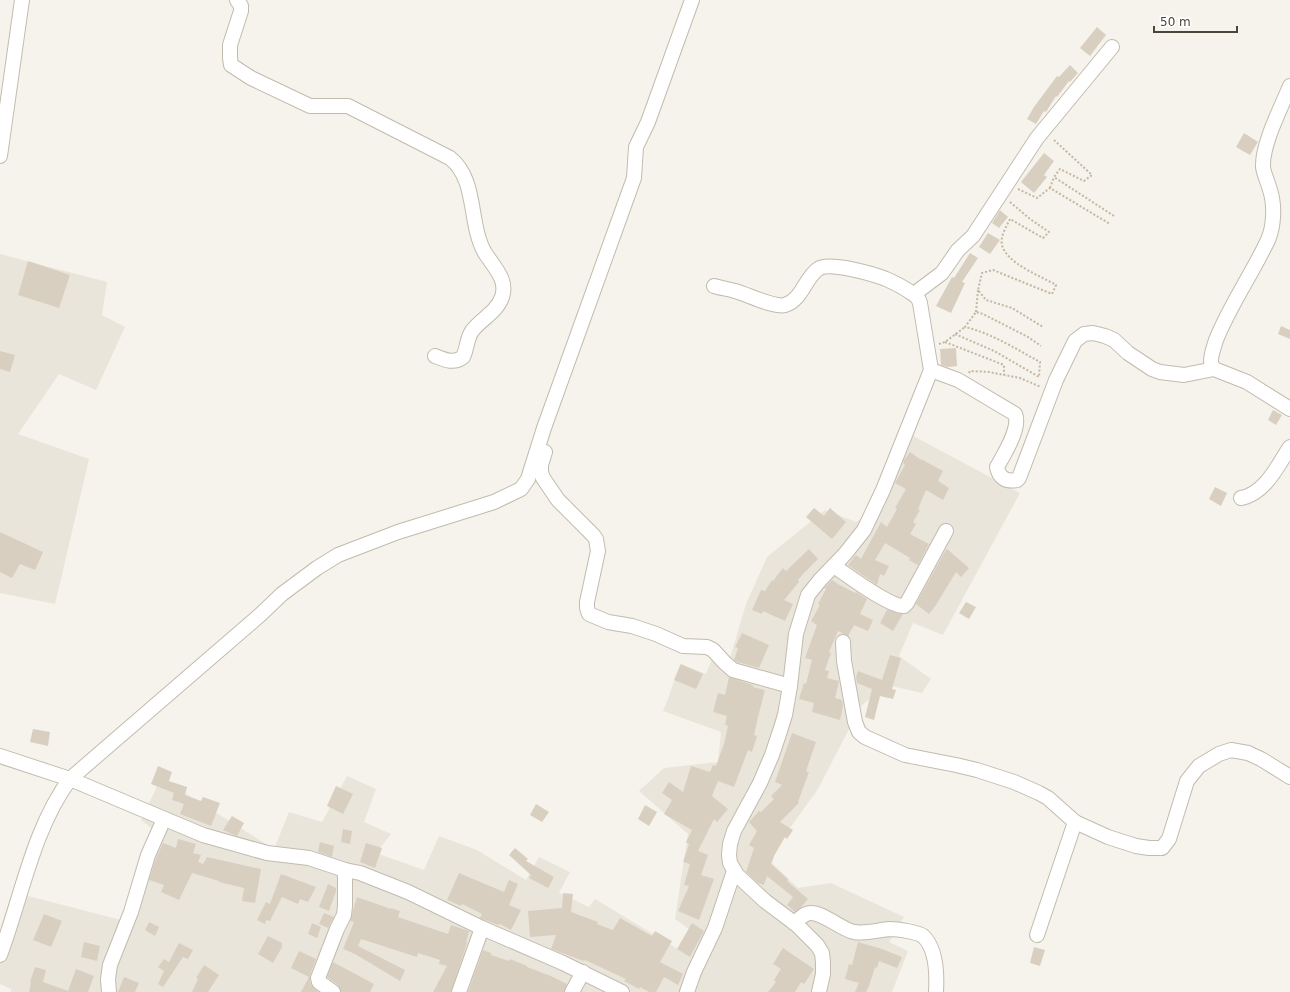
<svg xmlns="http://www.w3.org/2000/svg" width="1290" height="992" font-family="'DejaVu Sans',sans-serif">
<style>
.residential{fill:#eae5da}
.building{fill:#d8cfc1}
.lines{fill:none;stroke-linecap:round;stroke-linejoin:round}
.minor-casing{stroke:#c2bbae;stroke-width:16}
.path{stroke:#c4b79f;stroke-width:2;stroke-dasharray:2 2;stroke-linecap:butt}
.minor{stroke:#fff;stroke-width:14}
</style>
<rect width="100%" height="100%" fill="#f6f3ec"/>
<g class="residential">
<path d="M0,254L107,282L102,315L125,327L96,390L59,374L18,434L89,459L55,604L0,593Z"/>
<path d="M904,431L1020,493L943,635L913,623L899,656L931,679L922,693L887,685L861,706L818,789L777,846L772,863L798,888L831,883L904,917L889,942L908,951L892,992H11V989L0,984V942L18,895L28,896L125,921L155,831L141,820L161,778L274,849L289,812L322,822L347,776L376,789L364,822L391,834L376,853L424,870L439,836L477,850L526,880L539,857L570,872L559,893L589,907L595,899L678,949L690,930L675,919L688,834L639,791L664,768L718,762L721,732L663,711L668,699L680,664L706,674L712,659L730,658L746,604L767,557L825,510L856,522L872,511Z"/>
</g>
<g class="building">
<path d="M1097,27L1106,35L1090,56L1080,48Z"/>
<path d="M1070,65L1078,73L1070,82L1069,81L1057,97L1056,96L1046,112L1044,111L1036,124L1027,119L1034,107L1057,76L1059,77Z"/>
<path d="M1244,133L1258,142L1250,155L1236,147Z"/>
<path d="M1044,153L1054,161L1044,175L1047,177L1034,193L1021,182Z"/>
<path d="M1000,210L1008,217L999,228L992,223Z"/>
<path d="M988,233L1000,240L990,254L979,247Z"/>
<path d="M970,253L978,258L962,282L965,283L951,313L936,306L952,277L954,278Z"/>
<path d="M28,261L70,275L59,308L18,295Z"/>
<path d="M1281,326L1290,330V339L1278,334Z"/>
<path d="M956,348L957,366L947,367L941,365L940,349Z"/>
<path d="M0,351L15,355L10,372L0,369Z"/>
<path d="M1273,410L1282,415L1276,425L1268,420Z"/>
<path d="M910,452L921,460V459L943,471L938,481L949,488L943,500L926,490L918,509L920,510L913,522L916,524L910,534L929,544L918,565L909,560L910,558L885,543L875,560L889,566L884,576L880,574L877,585L848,565L856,555L861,559L881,522L887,527L897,509L895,508L906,489L895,483L905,465L903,463L904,460Z"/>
<path d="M1215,487L1227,493L1221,506L1209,499Z"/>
<path d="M814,508L824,516L830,508L846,522L832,539L806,517Z"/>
<path d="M0,532L43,552L35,570L20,564L12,578L0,572Z"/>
<path d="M809,549L818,559L803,574L798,580L799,582L784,600L793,604L785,621L763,611L762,614L752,610L761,590L765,591L772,580L773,581L783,568L786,571Z"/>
<path d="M947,549L969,568L961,577L956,572L936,605L929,614L916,604L944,553Z"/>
<path d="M832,580L838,584L855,593L856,592L867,599L860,614L873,620L868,631L854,625L848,636L838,631L829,652L831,653L825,670L829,671L827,678L839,681L835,698L842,700L843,706L840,720L812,712L814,703L799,699L804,683L806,684L812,660L805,658L817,625L811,621L820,605L818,604L826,589L824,588Z"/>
<path d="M966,602L976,607L969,619L959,613Z"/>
<path d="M887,610L903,614L893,631L880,623Z"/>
<path d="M742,633L769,645L759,668L737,662L734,660L738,648L735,647Z"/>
<path d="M890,655L901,658L892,689L896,690L893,699L880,696L874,720L865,717L872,689L857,683L856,677L858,671L882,680Z"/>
<path d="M681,664L703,674L696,689L674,680Z"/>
<path d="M729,677L753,685V687L765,690L758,717L754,735L757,736L752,752L748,750L734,787L718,781L712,796L728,809L717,822L714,819L698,851L708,855L701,875L714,879L699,920L678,911L689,886L684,885L690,864L683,862L689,844L686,842L692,830L664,814L672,800L662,793L669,782L683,792L691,766L710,772L713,765L716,766L724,744L728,726L725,725L727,716L713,712L718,693L725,695Z"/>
<path d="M33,729L50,732L48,746L30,742Z"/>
<path d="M792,733L816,742L806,771L809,772L798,802L799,803L780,822L793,830L787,839L785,837L774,856L771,864L788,879L787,881L808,899L802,906L795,912L787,905L793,897L767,876L764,885L758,883L746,872L754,848L749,845L757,831L749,822L759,811L761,812L774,799L771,796L782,785L775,782Z"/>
<path d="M158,766L172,772L169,781L187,787L185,795L201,801L203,797L220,803L211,826L180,814L184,804L172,800L174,793L151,784Z"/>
<path d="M336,786L353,794L343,814L327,806Z"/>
<path d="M536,804L549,812L542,822L530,815Z"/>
<path d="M645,805L657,812L649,826L638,819Z"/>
<path d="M232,816L244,823L237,836L223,830Z"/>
<path d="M343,829L352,831L350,844L341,842Z"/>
<path d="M178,839L196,844L193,853L201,855L198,862L203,864L207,857L261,869L255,903L242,901L244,888L219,882V881L192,873L179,900L161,892L164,885L149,880L156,858L163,843L176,848Z"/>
<path d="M320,842L334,846L332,857L318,852Z"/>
<path d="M366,843L382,848L375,868L360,862Z"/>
<path d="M515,848L528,859L526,861L554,877L548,888L529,878L531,875L509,855Z"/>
<path d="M459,873L504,892L509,880L518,884L509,905L521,910L511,930L500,924L498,925L480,918L482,914L462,904L461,906L447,900Z"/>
<path d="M281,874L316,887L308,902L300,899L298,904L282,897L270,921L266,920L265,924L257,920L266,902L270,904Z"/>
<path d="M328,884L336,888V891L329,911L319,907Z"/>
<path d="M563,893L573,894L571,912L598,922L597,924L613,930L620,918L652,936L655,931L672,941L660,962L683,974L678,985L664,977L656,992H649L640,987L639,989L624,981L626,979L585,960L584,961L551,949L556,935L530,937L528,911L562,908Z"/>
<path d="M357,897L391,909V908L400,911L398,917L448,934L451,925L469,931L466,943H467L451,992H433L447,966L439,964L440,960L418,953L417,957L361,939L358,946L405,970L400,981L355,954L343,949L354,922L350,921Z"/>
<path d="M324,913L334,917L328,928L319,924Z"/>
<path d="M44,914L62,921L51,947L33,940Z"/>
<path d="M149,922L159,927L155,936L145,930Z"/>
<path d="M312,923L321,927L317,938L308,934Z"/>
<path d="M692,923L704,931L690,957L677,949Z"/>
<path d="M268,936L282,943V947L273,963L258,954Z"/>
<path d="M84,942L100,946L97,961L81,957Z"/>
<path d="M858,942L882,949L902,957L897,968L879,961L877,968L875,967L869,986L866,992H855L859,983L845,979L849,964L852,965Z"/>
<path d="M179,943L193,950L188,959L183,957L163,987L158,984L164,971L158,967L164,959L169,962Z"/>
<path d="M1034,947L1045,950L1040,966L1030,963Z"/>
<path d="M783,948L814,969L804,984L801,982L795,992H768L776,982L774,980L781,969L773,964Z"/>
<path d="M483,950L491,953V955L509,961L510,959L527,966V967L551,976L567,984L564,992H468Z"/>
<path d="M299,951L316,959L310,975V980L311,985L318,992H301L309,977L291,968Z"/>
<path d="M333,962L374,984L370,992H341L338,985L327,977Z"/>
<path d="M204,965L219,975L208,992H192L198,979L196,978Z"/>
<path d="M35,967L46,970L43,982L68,991L76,969L94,976L88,992H29L31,982H30Z"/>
<path d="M124,977L139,983L135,992H118Z"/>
</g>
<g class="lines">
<g class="minor-casing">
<g id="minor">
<path d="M237,0L241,6V11L230,45V58L231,65L251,78L310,106H348L450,158C478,180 468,224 485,253C494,267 508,280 502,297C497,312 481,319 472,331C467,338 467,349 463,357C454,364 445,360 435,356"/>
<path d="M1290,86C1281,108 1262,144 1263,167C1264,175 1268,182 1270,190C1275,205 1274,226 1268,240C1252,274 1230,305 1216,340C1214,347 1211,354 1211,361C1211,364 1212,366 1214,369L1247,382L1290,409"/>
<path d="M0,156L22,0"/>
<path d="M714,286C721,288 728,289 735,291C747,294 774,308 785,305C802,300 805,278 818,269C829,261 873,274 886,279C895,283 905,288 913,294C917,296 919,299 920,303L931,370L883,490L864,530L845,554L820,580L808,595L796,634L790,686L785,715L780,731L772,755L760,783L734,831L730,844L729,855L730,863L737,875L765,901L797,925L817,945L822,953L823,962V974L819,992"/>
<path d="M914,294L942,273L958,250L973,236L1037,138L1112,47"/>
<path d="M931,370L958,380L1015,414C1021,428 1004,454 997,467C999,478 1006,482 1017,480L1019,478L1056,380L1075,341L1084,334L1093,333L1105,336L1114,340L1128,353L1152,369L1160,372L1184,375L1214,369"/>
<path d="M545,452L541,465V472L543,478L558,500L593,535L596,539L598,551L587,602V608L589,614L608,622L632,626L656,634L683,646L707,647L713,650L725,663L733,670L790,686"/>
<path d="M1241,498C1265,494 1278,465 1290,447"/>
<path d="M834,566C847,575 890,607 904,606L907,603L946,531"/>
<path d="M843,642L844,661L855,722L859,732L865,737L905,755L956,765L977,770L1014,782L1039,793L1048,798L1075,822L1108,837L1136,846L1149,848H1162L1169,839L1187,781L1199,766L1219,754L1231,750L1248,753L1261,759L1290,777"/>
<path d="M0,756L70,779L203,835L267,853L309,858L345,870L360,873L408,892L482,928L563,963L622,992"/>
<path d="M794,923C798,920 802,916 806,914C819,908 839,929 854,932C866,934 878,930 890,929C897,929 918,932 923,936C937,949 937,975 936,992"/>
<path d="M1037,935L1075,822"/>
<path d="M0,955C22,896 33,829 70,779L260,615L282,594L317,568L338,555L398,532L494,502L521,489L528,479L544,428L634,178L636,147L648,122L692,0"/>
<path d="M109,992L108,979L110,965L131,912L148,855L164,819"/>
<path d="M333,992L319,982L318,978L337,929L344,915L345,906V870"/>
<path d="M459,992L482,928"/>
<path d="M572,992L583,972"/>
<path d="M687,992L694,972L715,928L734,871"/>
</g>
</g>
<g class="path">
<path d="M1054,140L1092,175L1084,181L1060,169L1054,177L1114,216"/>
<path d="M1050,188L1054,177"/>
<path d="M1018,189L1037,198L1050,188L1110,224"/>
<path d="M1010,202L1030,219L1049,232L1043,238L1010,219C1006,227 1000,237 1002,245C1007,264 1041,276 1056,285L1052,294L993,270L982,273L978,290L986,300L1012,308L1043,327"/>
<path d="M976,312L978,290"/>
<path d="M955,334L994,351L1039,377L1040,362C1016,349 991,333 965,327L976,312L983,314L1028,337L1041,346"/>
<path d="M945,342L1004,365V375"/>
<path d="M939,344L945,342L965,327"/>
<path d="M969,373L970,371L989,372L1020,378L1041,387"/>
</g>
<use href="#minor" class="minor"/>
</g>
<path d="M1154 26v6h83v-6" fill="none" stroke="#4b4439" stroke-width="2"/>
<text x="1160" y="26" font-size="12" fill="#4b4439" stroke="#ffffff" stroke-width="3" paint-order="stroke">50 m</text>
</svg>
